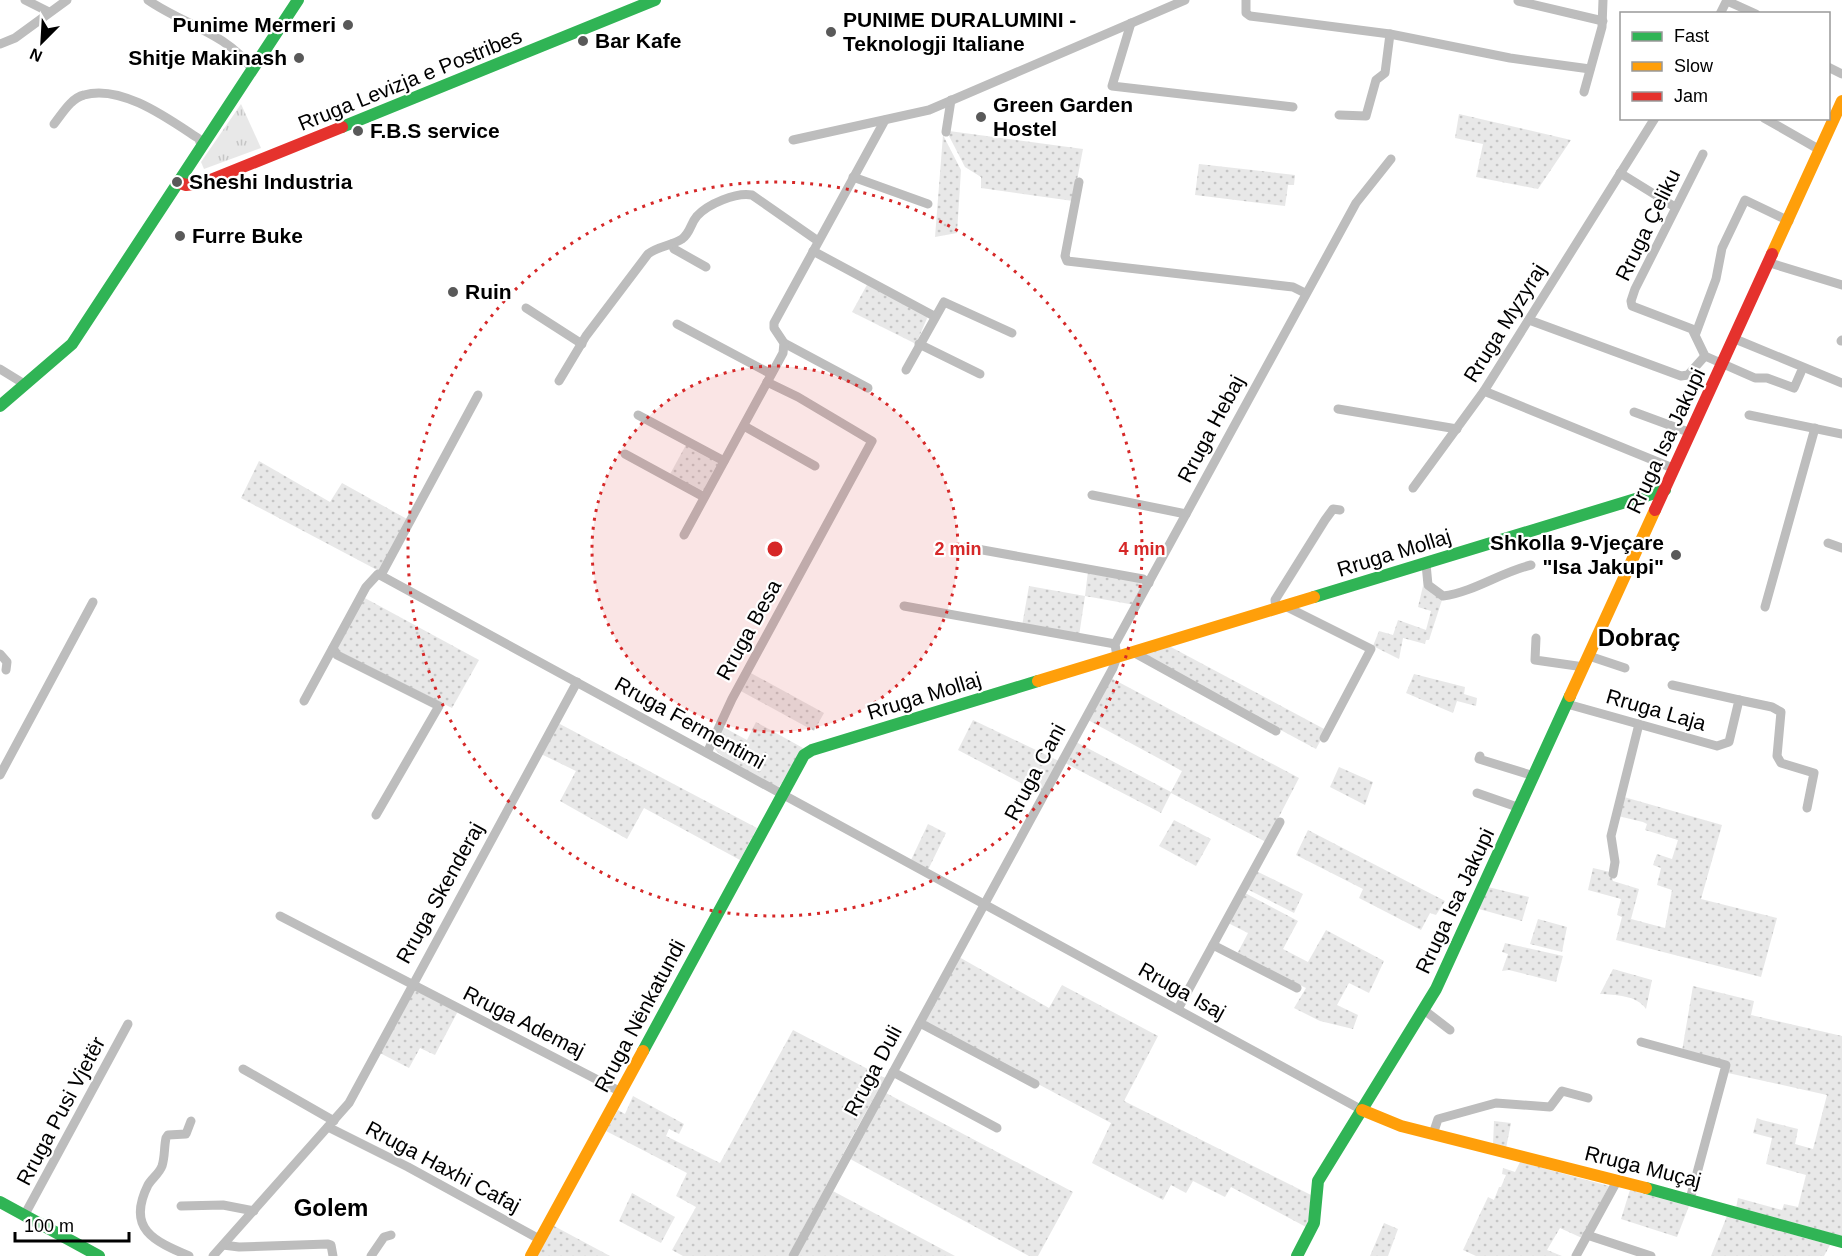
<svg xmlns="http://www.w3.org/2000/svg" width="1842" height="1256" font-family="Arial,sans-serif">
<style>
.grass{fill:url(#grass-dots)}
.park{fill:url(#park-tufts)}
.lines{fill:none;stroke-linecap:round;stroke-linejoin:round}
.street{stroke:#bdbdbd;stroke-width:9}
.fast{stroke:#30b455;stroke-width:12}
.slow{stroke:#ff9f0a;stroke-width:12}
.jam{stroke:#e5322d;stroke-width:12}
.ring{fill:none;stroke:#d62828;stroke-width:3;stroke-dasharray:3 6}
.poi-dot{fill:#595959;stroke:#fff;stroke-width:2}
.labels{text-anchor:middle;stroke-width:4.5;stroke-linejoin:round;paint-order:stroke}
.poi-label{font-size:21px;font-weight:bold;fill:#000;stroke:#fff;text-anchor:start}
.street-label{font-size:21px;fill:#000;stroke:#fff}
.quarter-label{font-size:24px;font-weight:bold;fill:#000;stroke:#fff}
.centre{fill:#d62828;stroke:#fff;stroke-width:3}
.ring-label{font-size:18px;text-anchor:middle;font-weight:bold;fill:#d62828;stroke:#fff;stroke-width:4.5;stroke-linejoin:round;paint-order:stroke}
</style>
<defs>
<pattern id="grass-dots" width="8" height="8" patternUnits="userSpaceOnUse" patternTransform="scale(1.5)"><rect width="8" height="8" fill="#e8e8e8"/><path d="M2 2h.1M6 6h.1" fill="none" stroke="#c5c5c5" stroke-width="1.8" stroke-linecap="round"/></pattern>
<pattern id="park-tufts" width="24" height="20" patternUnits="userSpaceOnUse" patternTransform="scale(1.5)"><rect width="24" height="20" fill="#e8e8e8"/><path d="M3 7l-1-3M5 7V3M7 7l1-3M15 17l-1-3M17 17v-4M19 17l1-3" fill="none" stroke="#c5c5c5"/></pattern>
</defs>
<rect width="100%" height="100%" fill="#fff"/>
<g class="grass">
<path d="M1459,114L1571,140L1538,189L1476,177L1483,144L1455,138Z"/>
<path d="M949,131L1083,149L1073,201L981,188V177L965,167L949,136Z"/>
<path d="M943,135L961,170L957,233L935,237Z"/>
<path d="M1199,164L1295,175L1294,185H1288L1285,206L1195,195Z"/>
<path d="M868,283L928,316L916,344L852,312Z"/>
<path d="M687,443L721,462L704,490L698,492L669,476Z"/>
<path d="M259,461L330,502L342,483L407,519L379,571L241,498Z"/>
<path d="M1088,571L1139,580L1144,586L1135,605L1085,596L1079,636L1022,626L1029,586L1085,596Z"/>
<path d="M1423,586L1442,600L1429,640H1426L1425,644L1403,638L1399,659L1373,646L1379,631L1393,635L1398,620L1426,630L1431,611L1418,607Z"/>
<path d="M363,597L479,660L452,708L336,650Z"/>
<path d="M1169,646L1326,730L1316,749L1145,657L1144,653Z"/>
<path d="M749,672L824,713L814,731L739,690Z"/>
<path d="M1414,674L1465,687L1464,694L1477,698L1476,706L1457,701L1453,713L1406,693Z"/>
<path d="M1111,678L1299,778L1266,842L1171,793L1161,813L1065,763L1076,742L1171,792L1182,771L1088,720Z"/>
<path d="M973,720L1059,761L1040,793L958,750Z"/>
<path d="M756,722L803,748L779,787C769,784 718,757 715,749C712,741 719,733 723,727L747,740Z"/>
<path d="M558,723L757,828L740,860L644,808L627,839L560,801L576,771L541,754Z"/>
<path d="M1339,767L1373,782L1365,805L1330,787Z"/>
<path d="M1624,797L1722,825L1701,899L1777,918L1761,977L1616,940L1622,917L1617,915L1621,899L1588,890L1593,868L1610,872L1613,881L1639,889L1631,919L1665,928L1672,890L1657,885L1661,868L1653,865L1657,854L1672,859L1678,840L1645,830L1647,824L1643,822L1618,816Z"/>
<path d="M1174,820L1211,839L1196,866L1159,846Z"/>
<path d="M928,824L946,833L928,870L911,860Z"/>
<path d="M1308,830L1445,901L1436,915L1430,913L1421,930L1359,898L1363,889L1296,855Z"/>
<path d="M1256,871L1303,894L1294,913L1247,889Z"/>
<path d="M1488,887L1529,897L1522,921L1479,909Z"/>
<path d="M1245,893L1298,921L1283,949L1308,962L1326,930L1384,961L1369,993L1349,983L1337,1005L1358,1015L1353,1029L1320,1021L1294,1008L1306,988L1237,954L1248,933L1228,923Z"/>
<path d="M1538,919L1567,927L1562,952L1530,944Z"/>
<path d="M1505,943L1563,956L1556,982L1509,970L1502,971L1508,954L1502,952Z"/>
<path d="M959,957L1049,1008L1062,985L1158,1036L1124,1101L1311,1195L1310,1216L1306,1227L1231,1187L1225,1197L1193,1181L1186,1193L1171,1185L1163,1200L1092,1163L1111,1123L928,1025L925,1019Z"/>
<path d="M1613,969L1652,980L1646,1009C1637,995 1615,995 1600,994Z"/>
<path d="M1693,986L1754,1001L1751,1015L1842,1036V1236L1736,1208L1738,1198L1782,1210L1784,1204L1798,1207L1806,1175L1766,1164L1772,1138L1753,1133L1757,1118L1762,1120L1798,1129L1795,1144L1813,1149L1827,1095L1728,1073L1729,1067L1682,1051Z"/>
<path d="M415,988L458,1011L435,1055L420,1048L409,1068L378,1052Z"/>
<path d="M793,1030L885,1078C851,1137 821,1197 788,1256H683L672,1250L696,1207L676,1196L687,1173L606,1131L618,1110L625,1114L633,1096L684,1124L679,1134L669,1129L666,1136L720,1163Z"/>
<path d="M886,1093L1073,1192L1038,1256H1029L852,1160L850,1158Z"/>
<path d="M1494,1121L1511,1123L1506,1148L1493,1145Z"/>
<path d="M1520,1162L1609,1186L1582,1238L1560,1228L1547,1250L1562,1256H1476L1463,1250L1488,1197L1494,1200L1499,1187H1501L1506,1175L1502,1174L1503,1168L1515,1172Z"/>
<path d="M831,1190L955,1256H796Z"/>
<path d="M1630,1190L1689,1206L1677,1237L1621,1219Z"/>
<path d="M632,1193L675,1217L661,1243L619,1221Z"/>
<path d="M1727,1216L1830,1245L1824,1256H1711Z"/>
<path d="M1384,1223L1398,1229L1388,1256H1370Z"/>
<path d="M554,1226L610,1256H537Z"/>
</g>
<path class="park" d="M241,104L261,148L204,169L201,162Z"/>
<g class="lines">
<g class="street">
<path d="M25,0L49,12"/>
<path d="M148,0C182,24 227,33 252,69"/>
<path d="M1246,0V13L1250,16L1390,34L1510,58L1590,69"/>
<path d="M1518,1L1603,21"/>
<path d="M1727,1L1756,14"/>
<path d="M1720,14L1727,0"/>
<path d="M1131,23L1112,86L1293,107"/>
<path d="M0,44L15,38L67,0"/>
<path d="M1828,67L1842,74"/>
<path d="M1584,92L1602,27L1603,0"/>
<path d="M1339,115L1366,116L1376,80L1385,73L1390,34"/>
<path d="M1764,118L1820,150"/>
<path d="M54,124C62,114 71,98 84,95C122,84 170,120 199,139L201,145"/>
<path d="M946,132L951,100"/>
<path d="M793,140L929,110L1185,0"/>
<path d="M1703,154L1635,289L1631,301L1632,306L1692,329L1705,356L1755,378H1767L1794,388L1801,372"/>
<path d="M1620,173L1675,207"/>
<path d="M853,177L928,204"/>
<path d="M1079,182L1065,256L1067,261L1293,287L1305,293"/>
<path d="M672,244L674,249L706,267"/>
<path d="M813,251L934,316"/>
<path d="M1770,263L1842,285"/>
<path d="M526,308L582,344"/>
<path d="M1529,320L1681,376L1688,375L1705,356"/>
<path d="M677,324L771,374"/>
<path d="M1696,333L1716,279L1722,248L1745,200L1789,221"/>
<path d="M1735,339L1842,383"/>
<path d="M1841,341L1842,340"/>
<path d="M784,343L868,388"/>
<path d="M919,344L980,374"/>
<path d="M0,369L26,385"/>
<path d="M906,370L944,302L1012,333"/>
<path d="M559,381L586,336L648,254C658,246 671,246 682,239C691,232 690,224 697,216C708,204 736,192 752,195L818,241"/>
<path d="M1484,391L1675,469"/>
<path d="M1338,409L1457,429"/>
<path d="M1634,412L1691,433"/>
<path d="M638,415L724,461"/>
<path d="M1749,415L1842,434"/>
<path d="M744,426L815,466"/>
<path d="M625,454L704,497"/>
<path d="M1413,488L1484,391L1655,118"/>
<path d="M1092,495L1186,514"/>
<path d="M684,535L783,353L784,343L774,328V323L885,120"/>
<path d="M1828,543L1842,548"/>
<path d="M966,547L1143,579L1149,583"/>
<path d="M1426,564L1428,585L1443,596C1474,592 1501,572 1531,565"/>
<path d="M381,575L478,395"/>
<path d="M904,606L1115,644"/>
<path d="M1285,606L1371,649L1324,738"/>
<path d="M1765,607L1815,428"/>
<path d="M1276,609L1275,600L1325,520L1333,509L1340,510"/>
<path d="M1536,638L1535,660L1584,667"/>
<path d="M333,648L337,655L439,706L376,815"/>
<path d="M1133,652L1276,731"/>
<path d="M0,654L7,662L6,670"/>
<path d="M1589,656L1625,668"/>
<path d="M1739,700L1772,707L1781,712L1777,756L1781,763L1814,773L1807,808"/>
<path d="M304,701L366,587L378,574L1362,1110"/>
<path d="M1567,704L1717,746L1729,742L1739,700L1672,685"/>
<path d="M707,753L732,699L872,441L798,397L767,382"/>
<path d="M1480,756L1479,759L1534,776"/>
<path d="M0,775L93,602"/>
<path d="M1477,793L1520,808"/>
<path d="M1613,874L1615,862L1611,836L1639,724"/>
<path d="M280,916L621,1092"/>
<path d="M1213,945L1297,988"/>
<path d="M1178,1009L1280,822"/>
<path d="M1424,1010L1450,1030"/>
<path d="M920,1023L1035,1084"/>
<path d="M1641,1042L1726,1065L1690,1199"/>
<path d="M243,1069L334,1121"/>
<path d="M893,1072L997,1128"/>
<path d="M328,1127L408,1167L541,1240"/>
<path d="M1433,1134L1438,1119L1496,1103L1550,1107L1562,1091L1588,1098"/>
<path d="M181,1206L223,1205L254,1211"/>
<path d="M24,1216L128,1024"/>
<path d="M1587,1235L1651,1256"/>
<path d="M223,1245L239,1247L328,1244L331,1245L333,1256"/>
<path d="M189,1256C154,1241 126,1229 148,1185C152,1178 159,1174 162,1166C165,1157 164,1147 166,1138L168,1135L186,1134L191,1121"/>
<path d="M213,1256L349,1103L577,682"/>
<path d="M371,1256L384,1237L391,1235"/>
<path d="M793,1256L1113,668L1117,657L1115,644L1356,203L1391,159"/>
<path d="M1576,1256L1617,1181"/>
</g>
<g class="fast">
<path d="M342,127L655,0"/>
<path d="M0,406L72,344L298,0"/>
<path d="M1314,597L1665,490"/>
<path d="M643,1051L804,755L812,750L1038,681"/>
<path d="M1646,1188L1842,1242"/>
<path d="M0,1202L99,1256"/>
<path d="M1297,1256L1314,1223L1318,1181L1436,989L1570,696"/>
</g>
<g class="slow">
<path d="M1772,254L1842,101"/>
<path d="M1038,681L1314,597"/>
<path d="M1570,696L1655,510"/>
<path d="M1362,1110L1401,1126L1646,1188"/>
<path d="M531,1256L643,1051"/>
</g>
<g class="jam">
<path d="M177,182L186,185L203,183L342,127"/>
<path d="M1655,510L1772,254"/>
</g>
</g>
<circle cx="775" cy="549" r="183" fill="#d62828" fill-opacity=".12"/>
<g class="ring">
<circle cx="775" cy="549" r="183"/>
<circle cx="775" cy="549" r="367"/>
</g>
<g class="poi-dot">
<circle cx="348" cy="25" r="6"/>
<circle cx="831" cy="32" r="6"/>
<circle cx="583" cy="41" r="6"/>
<circle cx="299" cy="58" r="6"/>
<circle cx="981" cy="117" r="6"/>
<circle cx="358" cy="131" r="6"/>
<circle cx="177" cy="182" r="6"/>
<circle cx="180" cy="236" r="6"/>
<circle cx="453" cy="292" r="6"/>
<circle cx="1676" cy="555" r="6"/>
</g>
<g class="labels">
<g class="poi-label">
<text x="843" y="27">PUNIME DURALUMINI -<tspan x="843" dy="24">Teknologji Italiane</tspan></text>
<text x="336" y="32" text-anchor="end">Punime Mermeri</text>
<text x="595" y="48">Bar Kafe</text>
<text x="287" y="65" text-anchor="end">Shitje Makinash</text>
<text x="993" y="112">Green Garden<tspan x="993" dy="24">Hostel</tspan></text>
<text x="370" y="138">F.B.S service</text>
<text x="189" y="189">Sheshi Industria</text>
<text x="192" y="243">Furre Buke</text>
<text x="465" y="299">Ruin</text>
<text x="1664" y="550" text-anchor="end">Shkolla 9-Vjeçare<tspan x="1664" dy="24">"Isa Jakupi"</tspan></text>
</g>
<g class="street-label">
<text transform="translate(410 80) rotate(-22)" y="7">Rruga Levizja e Postribes</text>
<text transform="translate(1648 225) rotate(-64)" y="7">Rruga Çeliku</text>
<text transform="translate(1505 323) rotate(-58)" y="7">Rruga Myzyraj</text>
<text transform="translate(1211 429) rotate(-62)" y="7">Rruga Hebaj</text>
<text transform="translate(1666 441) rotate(-65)" y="7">Rruga Isa Jakupi</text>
<text transform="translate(1394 553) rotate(-17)" y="7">Rruga Mollaj</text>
<text transform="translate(749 630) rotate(-61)" y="7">Rruga Besa</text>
<text transform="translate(924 696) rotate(-17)" y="7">Rruga Mollaj</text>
<text transform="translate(1656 710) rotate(16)" y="7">Rruga Laja</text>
<text transform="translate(690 723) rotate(29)" y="7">Rruga Fermentimi</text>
<text transform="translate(1035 772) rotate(-62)" y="7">Rruga Cani</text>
<text transform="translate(440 893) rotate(-61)" y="7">Rruga Skenderaj</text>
<text transform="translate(1455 901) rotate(-65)" y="7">Rruga Isa Jakupi</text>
<text transform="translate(1182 991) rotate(29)" y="7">Rruga Isaj</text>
<text transform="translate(640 1016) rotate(-62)" y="7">Rruga Nënkatundi</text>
<text transform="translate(524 1022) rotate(27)" y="7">Rruga Ademaj</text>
<text transform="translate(873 1071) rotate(-62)" y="7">Rruga Duli</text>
<text transform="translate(61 1111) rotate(-62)" y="7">Rruga Pusi Vjetër</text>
<text transform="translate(443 1167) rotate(28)" y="7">Rruga Haxhi Cafaj</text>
<text transform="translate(1643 1167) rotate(14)" y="7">Rruga Muçaj</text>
</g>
<g class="quarter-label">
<text x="1639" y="646">Dobraç</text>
<text x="331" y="1216">Golem</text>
</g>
</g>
<circle cx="775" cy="549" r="9" class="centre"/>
<g class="ring-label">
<text x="958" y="555">2 min</text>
<text x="1142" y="555">4 min</text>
</g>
<rect x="1620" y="12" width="210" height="108" fill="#ffffff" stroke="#999999" stroke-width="1.5"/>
<rect x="1632" y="32" width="30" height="9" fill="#30b455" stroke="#999999" stroke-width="1.5"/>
<text x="1674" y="42" font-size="18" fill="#000000">Fast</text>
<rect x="1632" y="62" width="30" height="9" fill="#ff9f0a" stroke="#999999" stroke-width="1.5"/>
<text x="1674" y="72" font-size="18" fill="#000000">Slow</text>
<rect x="1632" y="92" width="30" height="9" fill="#e5322d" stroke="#999999" stroke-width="1.5"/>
<text x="1674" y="102" font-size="18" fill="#000000">Jam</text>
<g transform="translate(42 42) rotate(204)" stroke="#ffffff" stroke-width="4.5" paint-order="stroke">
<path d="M0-4.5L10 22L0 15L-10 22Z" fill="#000000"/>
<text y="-9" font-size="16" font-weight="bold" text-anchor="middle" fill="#000000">N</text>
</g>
<path d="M15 1232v9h114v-9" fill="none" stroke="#000000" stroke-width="3"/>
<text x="24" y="1232" font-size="18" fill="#000000" stroke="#ffffff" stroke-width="4.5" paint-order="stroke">100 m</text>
</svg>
